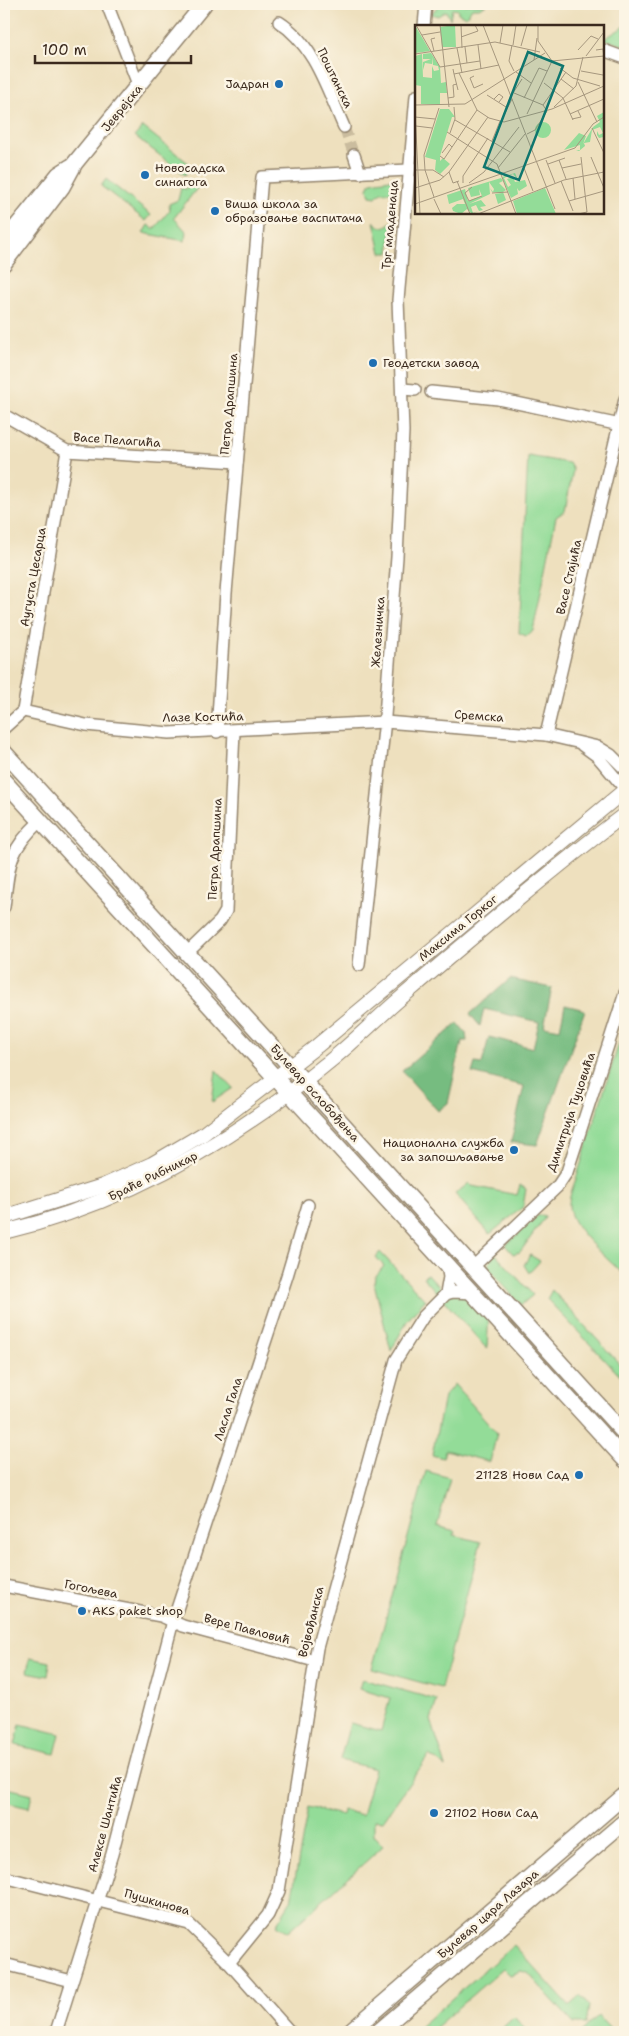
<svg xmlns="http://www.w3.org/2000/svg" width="629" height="2036" font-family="'Shantell Sans',sans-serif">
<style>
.green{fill:#93dc98;stroke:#67835b}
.forest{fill:#76bc80;stroke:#58734f}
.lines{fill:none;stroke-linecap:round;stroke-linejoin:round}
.minor-tunnel{stroke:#cabc9e;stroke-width:11;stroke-dasharray:11 5.5;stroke-linecap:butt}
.minor-casing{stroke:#94856e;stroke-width:14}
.tertiary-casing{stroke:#94856e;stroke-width:16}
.secondary-casing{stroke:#94856e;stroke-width:18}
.minor{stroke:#fff;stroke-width:11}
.tertiary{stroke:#fff;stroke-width:14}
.secondary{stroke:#fff;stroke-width:15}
.poi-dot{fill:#1f6fb2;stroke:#fcf5e5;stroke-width:2}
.labels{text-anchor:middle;stroke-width:5;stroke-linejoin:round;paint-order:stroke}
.street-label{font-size:12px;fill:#3b2a1e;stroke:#fcf5e5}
.poi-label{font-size:12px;fill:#3b2a1e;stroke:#fcf5e5;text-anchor:start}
.inset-road{fill:none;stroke:#a6977e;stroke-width:1}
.view{fill:#0f766e;fill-opacity:0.15;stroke:#0f766e;stroke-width:2.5}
.inset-edge{fill:none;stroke:#3b2a1e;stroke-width:2.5}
</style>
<rect width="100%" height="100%" fill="#fcf5e5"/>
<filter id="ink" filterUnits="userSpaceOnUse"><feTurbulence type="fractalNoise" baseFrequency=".02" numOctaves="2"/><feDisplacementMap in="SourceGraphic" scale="10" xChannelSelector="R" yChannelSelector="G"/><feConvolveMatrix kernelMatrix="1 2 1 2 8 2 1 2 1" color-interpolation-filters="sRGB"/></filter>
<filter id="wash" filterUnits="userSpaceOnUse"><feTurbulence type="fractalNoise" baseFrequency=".0096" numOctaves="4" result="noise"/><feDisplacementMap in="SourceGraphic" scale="20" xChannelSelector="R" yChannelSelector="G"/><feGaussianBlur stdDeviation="1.12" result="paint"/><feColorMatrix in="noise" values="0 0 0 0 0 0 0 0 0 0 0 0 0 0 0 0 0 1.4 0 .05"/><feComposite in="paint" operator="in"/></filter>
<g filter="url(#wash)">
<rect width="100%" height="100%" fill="#eee0be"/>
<g class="green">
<path d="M487,4L479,8H472L466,17L458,13V10L452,9L450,19L446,11L438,16L431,14L439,5Z"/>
<path d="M625,26V46L604,39Z"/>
<path d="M143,127L192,166L185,175L135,136Z"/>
<path d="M106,179L151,215L146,221L101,186Z"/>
<path d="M390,179L394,183L395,192H381L376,197L370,196L368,188L371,182Z"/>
<path d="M188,185L198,187L174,218L186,231L185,241L143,233L148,225L154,229L170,210L169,204L178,200L181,188L186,189Z"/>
<path d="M374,221L378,226L384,227L393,221L389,253H381Z"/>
<path d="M528,456L569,463L573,470L565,511L556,517L533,631L526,636L519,633Z"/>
<path d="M625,1024V1273L620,1271C605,1256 569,1228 569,1205C569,1196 573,1187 576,1179Z"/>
<path d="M216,1070L233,1088L212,1102Z"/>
<path d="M469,1183L472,1186L517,1195L520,1185L526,1189L523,1207L490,1234L455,1194Z"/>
<path d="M541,1215L545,1216L544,1219L520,1252L513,1254L505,1245L537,1216Z"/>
<path d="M380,1252L425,1300L407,1321L391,1351L374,1283L375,1277L384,1266L376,1257Z"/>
<path d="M495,1253L533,1295L521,1305L490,1270L488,1265Z"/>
<path d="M530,1255L540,1261L529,1273L524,1265Z"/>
<path d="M428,1274L446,1294L462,1292L489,1311L487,1349L423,1277Z"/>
<path d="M552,1290L625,1370V1381L547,1299Z"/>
<path d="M454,1384L497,1433L490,1462L445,1450L443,1458L432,1455L444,1397Z"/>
<path d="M426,1471L450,1478L437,1526L455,1531L454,1535L481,1542L441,1688L372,1669Z"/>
<path d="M30,1658L50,1662L48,1676L27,1672Z"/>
<path d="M362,1679L437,1700L431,1720L446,1767L429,1755L383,1821L374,1820V1836L383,1846L288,1932L276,1925L291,1901L308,1807L342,1815L343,1810L362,1815L375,1769L340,1760L350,1723L381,1731L390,1698L359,1689Z"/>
<path d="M20,1724L60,1734L55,1754L15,1745Z"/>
<path d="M7,1788L32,1794L29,1808L4,1802Z"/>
<path d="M514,1945L569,2006L580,1996L589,2006L586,2024H574L528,1973L521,1971L510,1975L503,1968L430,2032H413Z"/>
<path d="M598,2016L613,2032H581Z"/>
<path d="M514,2017L528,2032H498Z"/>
</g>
<g class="forest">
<path d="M510,979L552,988L544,1026L560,1029L565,1005L585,1010L537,1145L511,1142L524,1086L472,1073L475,1063L482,1064L489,1037L533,1048L539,1022L484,1009L480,1026L470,1014Z"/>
<path d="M458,1023L466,1033L467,1041H462L448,1103L438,1111L402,1071Z"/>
</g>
</g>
<g filter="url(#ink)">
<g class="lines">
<path class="minor-tunnel" d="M344,127L354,155"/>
<g class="minor-casing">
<g id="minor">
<path d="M107,4L139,87"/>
<path d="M279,22C314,44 328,91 344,127"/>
<path d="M424,26L426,4"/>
<path d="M603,50L625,58"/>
<path d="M354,155L360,173"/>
<path d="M402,389L415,390"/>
<path d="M431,392L498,399L625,426"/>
<path d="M4,415L67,451L237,462"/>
<path d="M23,711L86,725L169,733L385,722L546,735L598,747L611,755L625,769"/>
<path d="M4,728L23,711L67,451"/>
<path d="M217,732L226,593L262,177L409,170"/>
<path d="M546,735L625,399"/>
<path d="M582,745L597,756L625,789"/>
<path d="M4,907C9,865 8,851 40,821"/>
<path d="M187,953L220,921L226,911L234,731"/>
<path d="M359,965L384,729L397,557L403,431L398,300L416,96"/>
<path d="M474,1266L557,1187L567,1172L625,993"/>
<path d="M446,1294L449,1277L447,1265"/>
<path d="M4,1586L161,1616L183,1626L315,1661"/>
<path d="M4,1877L189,1924L229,1963L290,2032"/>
<path d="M229,1963L268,1915L279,1891L317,1648L396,1360L423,1317L446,1294L453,1292L473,1293"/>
<path d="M4,1964L72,1981"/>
<path d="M56,2032L112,1854L173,1621L287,1276L308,1205"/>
</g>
</g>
<g class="tertiary-casing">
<g id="tertiary">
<path d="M4,1217L103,1186L152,1164L203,1134L317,1046L625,790"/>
<path d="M4,1232C122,1204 231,1142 325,1065C352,1044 376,1019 402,997C475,935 549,872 625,814"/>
</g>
</g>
<g class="secondary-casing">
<g id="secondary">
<path d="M4,242L59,174L70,167"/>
<path d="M4,263L62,187L75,163L204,4"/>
<path d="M4,752L625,1434"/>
<path d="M4,781L625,1460"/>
<path d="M350,2032L625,1795"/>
<path d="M378,2032L625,1821"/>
</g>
</g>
<use href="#minor" class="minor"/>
<use href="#tertiary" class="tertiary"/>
<use href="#secondary" class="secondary"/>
</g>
</g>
<g class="poi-dot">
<circle cx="279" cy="84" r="5"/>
<circle cx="145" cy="175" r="5"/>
<circle cx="215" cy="211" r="5"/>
<circle cx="373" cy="363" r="5"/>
<circle cx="514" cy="1150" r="5"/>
<circle cx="579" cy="1475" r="5"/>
<circle cx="82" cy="1611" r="5"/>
<circle cx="434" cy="1813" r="5"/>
</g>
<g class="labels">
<g class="street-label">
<text transform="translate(335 78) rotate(64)" y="4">Поштанска</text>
<text transform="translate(122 108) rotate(-51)" y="4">Јеврејска</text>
<text transform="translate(390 225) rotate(-85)" y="4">Трг младенаца</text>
<text transform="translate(229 404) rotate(-85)" y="4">Петра Драпшина</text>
<text transform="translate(117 440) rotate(4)" y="4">Васе Пелагића</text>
<text transform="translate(33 577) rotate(-80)" y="4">Аугуста Цесарца</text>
<text transform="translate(569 577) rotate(-77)" y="4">Васе Стајића</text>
<text transform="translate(378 632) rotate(-86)" y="4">Железничка</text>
<text transform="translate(479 716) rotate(4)" y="4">Сремска</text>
<text transform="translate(203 717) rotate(-1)" y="4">Лазе Костића</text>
<text transform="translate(215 849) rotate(-87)" y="4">Петра Драпшина</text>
<text transform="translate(458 928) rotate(-39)" y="4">Максима Горког</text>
<text transform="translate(315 1093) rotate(48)" y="4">Булевар ослобођења</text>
<text transform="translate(571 1112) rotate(-71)" y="4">Димитрија Туцовића</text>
<text transform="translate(153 1176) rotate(-26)" y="4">Браће Рибникар</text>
<text transform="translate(228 1409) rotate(-72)" y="4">Ласла Гала</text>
<text transform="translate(91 1589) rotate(11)" y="4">Гогољева</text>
<text transform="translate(311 1622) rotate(-76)" y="4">Војвођанска</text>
<text transform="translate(247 1629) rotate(15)" y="4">Вере Павловић</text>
<text transform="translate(105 1824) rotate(-75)" y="4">Алексе Шантића</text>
<text transform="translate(157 1902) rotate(16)" y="4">Пушкинова</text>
<text transform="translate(488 1914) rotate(-41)" y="4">Булевар цара Лазара</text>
</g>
<g class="poi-label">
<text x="269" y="88" text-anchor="end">Јадран</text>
<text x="155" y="172">Новосадска<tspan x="155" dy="14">синагога</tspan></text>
<text x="225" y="208">Виша школа за<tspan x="225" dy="14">образовање васпитача</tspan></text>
<text x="383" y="367">Геодетски завод</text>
<text x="504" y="1147" text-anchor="end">Национална служба<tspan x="504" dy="14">за запошљавање</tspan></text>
<text x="569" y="1479" text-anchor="end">21128 Нови Сад</text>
<text x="92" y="1615">AKS paket shop</text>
<text x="444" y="1817">21102 Нови Сад</text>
</g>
</g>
<g transform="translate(415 25)">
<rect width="189" height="189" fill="#eee0be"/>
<path d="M40,0L41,22H27L25,2ZM0,2H1L15,26L0,28ZM16,28L25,42L26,58L31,57L32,68H25V80L6,79V61L0,60V31L7,29L8,52L17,53V41L19,46L24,45L23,41L18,40L17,32V39L10,38L8,45V37L16,34H8V29ZM25,84H34L40,92H37L25,131V136L28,133L35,139L25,149L20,145L21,135L10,132ZM189,87V112L184,113L182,110V106L184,110L188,108L185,102L177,105L175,117L169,118L170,121L164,126L161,125H165V120L149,125L164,108L171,111L168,119L178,102L185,97L182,91ZM120 105a8 8 0 1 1 16 0a8 8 0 1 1-16 0ZM100,148L103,155L98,149L89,153L93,162L96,160L92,154L98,152L100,157L110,155L112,161L104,166L102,163L103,169L96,173L87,152ZM86,153L88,156L84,158L91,165L88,167L91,175L83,179L80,169L87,168L77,167L75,163L78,167L79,164L74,157L75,169L54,179L66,175L71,181L65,182L68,185L64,186L61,180L56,182L58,188L63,186L59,188H56L52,184L46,189L38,186L37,183L42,179H50L48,174L34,179L32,170L50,164L53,176L67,171L64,164L65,170L56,172L53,163ZM130,163L141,189H102L98,176Z" fill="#93dc98"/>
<path class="inset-road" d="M1,0L25,42L65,36M25,0L34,82M46,0L47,23M68,0L140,184M123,0V16L137,36L189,31M7,10L25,7M46,12L63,6L60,0M85,18L88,0M63,20L66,44M97,20L94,36L99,46M98,20L101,0M106,21L112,0M50,22L52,38M42,23L47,48M163,25L176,11L183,14M181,25L188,24L189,32M19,26L16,14L20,13M0,29L80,17L125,27M171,31L189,7M119,35L122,13M145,43L158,53L185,61M38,44L39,49L84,40M166,46L188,50M101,47L116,58M44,48L62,85L74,93L89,97L137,84L189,61M39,49L43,65M59,51L55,53L59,63L68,59M146,54L159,64M163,57L182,97M129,58L148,73L158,95M98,68L107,54M99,68L128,80L132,86M72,70L91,82M33,73L39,72L38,60L42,59M109,73L124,43L132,46M79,74L84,69L88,72L84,77M0,80L50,79L130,28M128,80L151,47M139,82L161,61L168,32M0,86L5,189M112,89L137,36M155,89L189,74M0,92L20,94M157,94L166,92L163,86M40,95L95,127M86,96L97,74M1,101L17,103M177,103L189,128M32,107L82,139L101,189M35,108L40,94L39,82M112,109L120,105L132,86M77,116L85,96M27,128L34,119L37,122M25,131L29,134L62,85M176,132L189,163M131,135L140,158M144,135L151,154M133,139L150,133M83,143L110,109M109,143L118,166M147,143L166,139M1,145H18L29,152M34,147L38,158L44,156M158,153L160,174M42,156L55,189M146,156L158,186M48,158V151L73,113M54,158L69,147L104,102M57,162L50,168L54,176L67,171M0,163L25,155L34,147L73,92M77,168L93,167M19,172L10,145L9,130L24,83M19,174L26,189M154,176L189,166M0,179L160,123L178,99L189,92M63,189L149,155L189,147M163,189L172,187L166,132"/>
<path class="view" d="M113,27L148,41L104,155L69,142Z"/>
<rect width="189" height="189" class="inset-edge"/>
</g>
<rect width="629" height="2036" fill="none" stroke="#fcf5e5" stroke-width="20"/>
<path d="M35 55v8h156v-8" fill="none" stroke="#3b2a1e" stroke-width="2.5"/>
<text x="42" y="55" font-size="15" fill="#3b2a1e" stroke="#fcf5e5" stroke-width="4" paint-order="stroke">100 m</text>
</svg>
